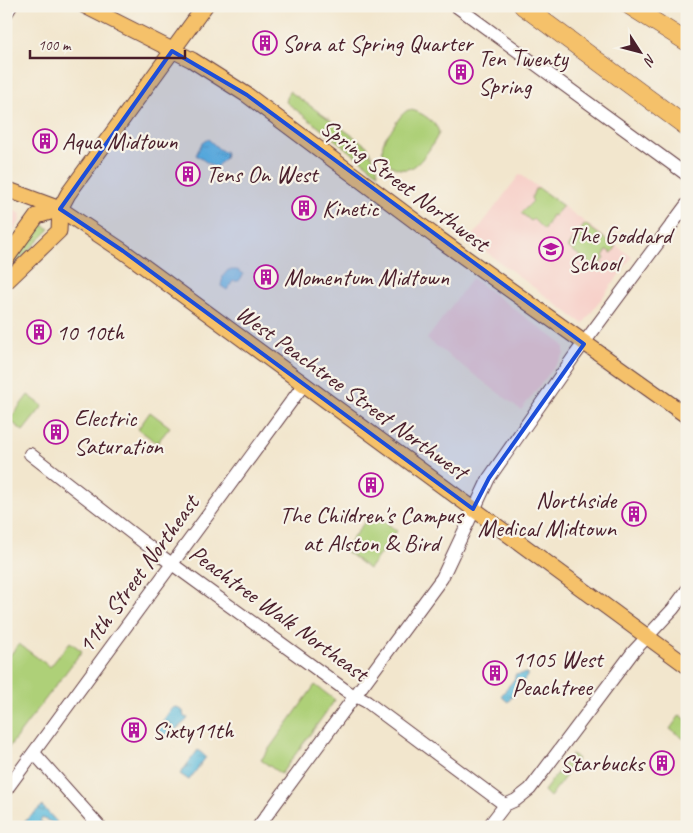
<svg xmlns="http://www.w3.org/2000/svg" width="693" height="833" font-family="Caveat,sans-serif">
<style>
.built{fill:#f7d0c9}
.green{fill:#aed078;stroke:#7c7852}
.water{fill:url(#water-ripples);stroke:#546e84}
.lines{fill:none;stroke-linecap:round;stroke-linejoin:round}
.minor-casing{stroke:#633d43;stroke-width:14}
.major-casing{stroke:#633d43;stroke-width:17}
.highway-casing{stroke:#633d43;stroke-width:19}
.minor{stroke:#fff;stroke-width:12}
.major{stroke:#f5c16b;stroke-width:15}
.highway{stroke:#f5c16b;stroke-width:18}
.marked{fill:#1d4ed8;fill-opacity:0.2;stroke:#1d4ed8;stroke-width:4;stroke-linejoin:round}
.labels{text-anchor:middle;stroke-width:4.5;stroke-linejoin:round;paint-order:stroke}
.poi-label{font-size:24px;fill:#4a1f2b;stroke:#f7f3e8;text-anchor:start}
.street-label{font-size:24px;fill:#4a1f2b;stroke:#f7f3e8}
</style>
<defs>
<pattern id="water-ripples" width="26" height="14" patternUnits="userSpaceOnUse" patternTransform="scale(1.25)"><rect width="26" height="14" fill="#5ebcdd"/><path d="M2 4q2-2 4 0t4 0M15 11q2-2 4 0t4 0" fill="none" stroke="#5098b3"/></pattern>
</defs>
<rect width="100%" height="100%" fill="#f7f3e8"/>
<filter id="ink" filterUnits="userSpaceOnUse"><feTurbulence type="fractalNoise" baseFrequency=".02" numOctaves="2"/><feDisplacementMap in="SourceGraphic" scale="10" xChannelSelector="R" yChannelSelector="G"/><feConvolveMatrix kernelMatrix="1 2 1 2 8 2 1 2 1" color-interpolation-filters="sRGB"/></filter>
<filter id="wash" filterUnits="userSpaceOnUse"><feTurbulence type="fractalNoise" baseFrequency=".0096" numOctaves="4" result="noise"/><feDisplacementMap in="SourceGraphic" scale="20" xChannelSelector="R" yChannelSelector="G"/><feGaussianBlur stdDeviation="1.12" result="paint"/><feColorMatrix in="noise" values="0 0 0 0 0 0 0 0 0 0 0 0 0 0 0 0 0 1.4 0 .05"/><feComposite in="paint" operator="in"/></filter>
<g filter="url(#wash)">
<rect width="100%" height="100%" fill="#f2e6cd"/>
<g class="built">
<path d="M520,174L632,257L583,324L470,240Z"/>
<path d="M6,207L21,214L19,223L6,240Z"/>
<path d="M472,278L562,344L564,347V354L521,410L427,339Z"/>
</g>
<g class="green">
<path d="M289,91L367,146C371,156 377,162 378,173L286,102Z"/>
<path d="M408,110C418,109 438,123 439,133C434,143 423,161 413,167C397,175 379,161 383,144C384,138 389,133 393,128C397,121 401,114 408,110Z"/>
<path d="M535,189H540L563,206L554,216L552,215L544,230L533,219L531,221L521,213L533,201L531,199Z"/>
<path d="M41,224L50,229L12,267L11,266Z"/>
<path d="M585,224L616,247L612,253L607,250L603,256L605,258L597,269L568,247Z"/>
<path d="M28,395L43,406L23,431L9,420Z"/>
<path d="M150,412L170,427L157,443L138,429Z"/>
<path d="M372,512L397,531L369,569L344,550Z"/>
<path d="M70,642L82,651L6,751V660L19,644L50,667Z"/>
<path d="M315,685L335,700L281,774L261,760Z"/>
<path d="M680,715L687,720V741L670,729Z"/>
<path d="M572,754L578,759L550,797L544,791Z"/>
</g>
<g class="water">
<path d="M208,139L219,149L226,153L225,158L215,168L196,155L202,143Z"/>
<path d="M228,270H237L244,274L239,281H233L227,290L221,286L223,276Z"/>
<path d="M527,673V676L508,702L501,696L515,678V675Z"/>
<path d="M177,707L183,711L184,717L188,718L186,721L163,740L157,729L172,708Z"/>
<path d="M198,750L206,757L189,780L180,774Z"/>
<path d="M42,806L57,822L55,824L42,818L40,822L46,824V826L19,827Z"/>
</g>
</g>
<g filter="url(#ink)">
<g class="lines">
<g class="minor-casing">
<g id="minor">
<path d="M456,6L687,175"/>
<path d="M6,14L11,6"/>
<path d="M30,454L161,556L348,692L367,702L505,805"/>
<path d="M34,753L100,827"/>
<path d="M6,790L304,384"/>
<path d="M258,827L442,578L489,478L575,355L687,204"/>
<path d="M488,827L505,805L516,800L530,789L633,652L673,609L687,590"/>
</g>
</g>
<g class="major-casing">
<g id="major">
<path d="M85,6L192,60L247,95L439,239L687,416"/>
<path d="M6,189L60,209L123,251L687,666"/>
<path d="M6,259L37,216L60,209"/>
<path d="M6,282L59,231L60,209L68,194L205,6"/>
</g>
</g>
<g class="highway-casing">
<g id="highway">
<path d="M523,6L687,127"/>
<path d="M630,6L687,42"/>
</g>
</g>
<use href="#minor" class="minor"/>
<use href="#major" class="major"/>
<use href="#highway" class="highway"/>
</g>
</g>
<path class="marked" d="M172,51L247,95L584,344L489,478L473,509L123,251L60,209Z"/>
<defs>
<g id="building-ring" transform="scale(1.25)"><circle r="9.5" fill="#f7f3e8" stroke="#b5179e" stroke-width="1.5"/><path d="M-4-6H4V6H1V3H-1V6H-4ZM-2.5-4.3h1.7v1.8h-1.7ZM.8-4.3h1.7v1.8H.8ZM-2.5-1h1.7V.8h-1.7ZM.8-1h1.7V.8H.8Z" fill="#b5179e"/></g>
<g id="school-ring" transform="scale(1.25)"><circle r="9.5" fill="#f7f3e8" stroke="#b5179e" stroke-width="1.5"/><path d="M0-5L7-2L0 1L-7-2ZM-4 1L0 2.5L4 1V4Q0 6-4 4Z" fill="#b5179e"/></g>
</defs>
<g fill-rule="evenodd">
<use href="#building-ring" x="265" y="43"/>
<use href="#building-ring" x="461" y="72"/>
<use href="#building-ring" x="45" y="141"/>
<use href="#building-ring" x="188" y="174"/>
<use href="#building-ring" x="304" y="208"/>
<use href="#school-ring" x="551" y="249"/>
<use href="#building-ring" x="266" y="277"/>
<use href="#building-ring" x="39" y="332"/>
<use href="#building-ring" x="56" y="432"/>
<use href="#building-ring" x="371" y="485"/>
<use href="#building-ring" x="634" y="514"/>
<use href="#building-ring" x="495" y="673"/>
<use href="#building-ring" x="134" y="730"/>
<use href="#building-ring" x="662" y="763"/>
</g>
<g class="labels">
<g class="poi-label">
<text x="282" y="51">Sora at Spring Quarter</text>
<text x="478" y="66">Ten Twenty<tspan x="478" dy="28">Spring</tspan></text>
<text x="62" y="149">Aqua Midtown</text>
<text x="206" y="182">Tens On West</text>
<text x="322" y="216">Kinetic</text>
<text x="568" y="243">The Goddard<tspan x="568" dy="28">School</tspan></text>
<text x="284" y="285">Momentum Midtown</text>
<text x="56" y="340">10 10th</text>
<text x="74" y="426">Electric<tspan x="74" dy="28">Saturation</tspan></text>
<text x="616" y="508" text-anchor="end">Northside<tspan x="616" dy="28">Medical Midtown</tspan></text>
<text x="371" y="523" text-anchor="middle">The Children's Campus<tspan x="371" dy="28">at Alston &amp; Bird</tspan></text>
<text x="512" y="667">1105 West<tspan x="512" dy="28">Peachtree</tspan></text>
<text x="152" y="738">Sixty11th</text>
<text x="644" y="771" text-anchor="end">Starbucks</text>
</g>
<g class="street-label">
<text transform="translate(405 185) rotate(37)" y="8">Spring Street Northwest</text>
<text transform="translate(352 392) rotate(36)" y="8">West Peachtree Street Northwest</text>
<text transform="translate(138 574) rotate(-54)" y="8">11th Street Northeast</text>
<text transform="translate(279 613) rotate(36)" y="8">Peachtree Walk Northeast</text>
</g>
</g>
<rect width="693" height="833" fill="none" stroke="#f7f3e8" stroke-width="25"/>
<g transform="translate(640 52) rotate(126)" stroke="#f7f3e8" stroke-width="4" paint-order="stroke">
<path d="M0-4L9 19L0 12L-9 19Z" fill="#4a1f2b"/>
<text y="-8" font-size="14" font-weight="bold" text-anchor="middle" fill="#4a1f2b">N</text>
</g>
<path d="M30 50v8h155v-8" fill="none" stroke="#4a1f2b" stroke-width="2.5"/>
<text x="38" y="50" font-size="15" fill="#4a1f2b" stroke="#f7f3e8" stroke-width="4" paint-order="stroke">100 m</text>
</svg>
